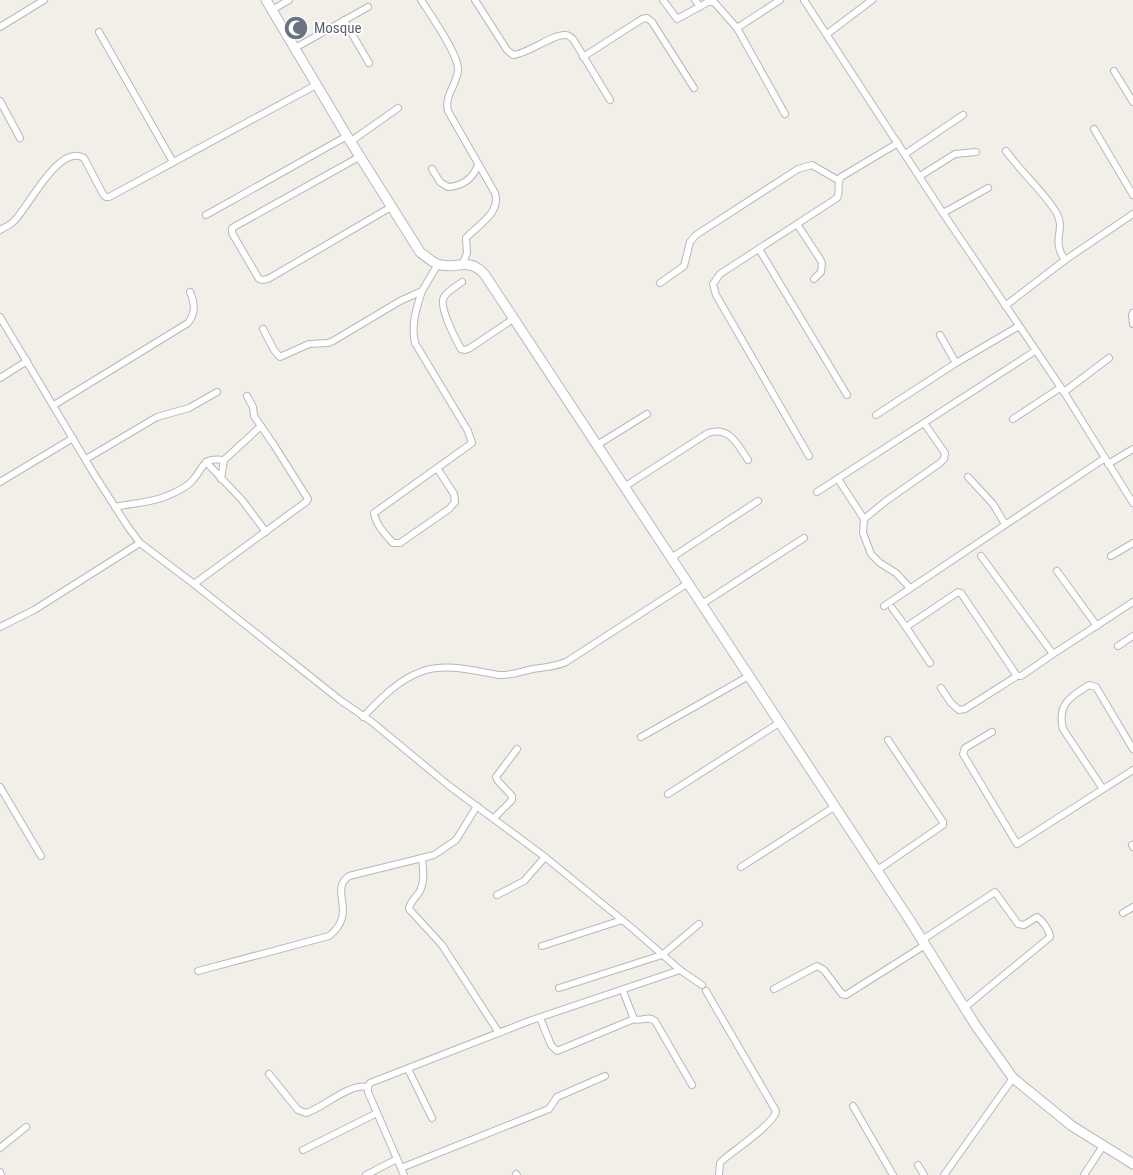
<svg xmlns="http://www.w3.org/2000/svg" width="1133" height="1175" font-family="'Roboto Condensed',sans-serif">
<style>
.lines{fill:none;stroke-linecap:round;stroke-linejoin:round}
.street-casing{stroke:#b5b8bc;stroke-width:8}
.secondary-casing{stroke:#b6babf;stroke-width:11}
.street{stroke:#fff;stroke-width:6}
.secondary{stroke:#fff;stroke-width:9}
.labels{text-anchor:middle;stroke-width:4;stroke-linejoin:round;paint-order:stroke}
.worship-label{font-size:15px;fill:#5b616d;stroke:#fff;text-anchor:start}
</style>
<rect width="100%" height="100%" fill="#f1efe8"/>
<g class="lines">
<g class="street-casing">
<g id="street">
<path d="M421,0C430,14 459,55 458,70C457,85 444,95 448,111L495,193C501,213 478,225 466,238L467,253L463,263"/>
<path d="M475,0L507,50L513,55C528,54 554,33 566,35C569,35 570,37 573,39L610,100"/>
<path d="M663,0L677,19L708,2H714L737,28L780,0"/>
<path d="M695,0L700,7"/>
<path d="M804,0L943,213L1064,392L1133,503"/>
<path d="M272,10L289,0"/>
<path d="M344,20L369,63"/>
<path d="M0,27L44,0"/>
<path d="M737,28L785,114"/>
<path d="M99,32L173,162"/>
<path d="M827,34L872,0"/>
<path d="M295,48L368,7"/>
<path d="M583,57L642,19L647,18L652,22L694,88"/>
<path d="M1114,71L1133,102"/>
<path d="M0,101L20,138"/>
<path d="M1094,129L1133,195"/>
<path d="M350,142L398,108"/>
<path d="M1006,151C1021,172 1043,191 1056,212C1067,230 1050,239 1065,260"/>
<path d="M905,154L963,115"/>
<path d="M359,157L232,228V233L259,279L262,280L268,279L391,207"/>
<path d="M432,169L440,182L448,187C463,186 473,178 478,165"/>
<path d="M920,176L955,154L976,152"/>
<path d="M943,213L988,188"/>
<path d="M206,215L347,136"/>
<path d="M797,224L820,259L822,263L821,272L814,279"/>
<path d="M0,230C5,227 10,225 13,222C28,209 58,143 84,158L103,194L106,197H109L316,85"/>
<path d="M759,249L847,395"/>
<path d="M462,282C457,286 447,291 444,297C438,306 456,340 461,349L465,350L470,348L513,319"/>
<path d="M660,283L684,266L690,242L696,235L798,169L812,165L838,180"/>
<path d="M422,291C416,309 411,325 415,343L468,431L472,443L374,513C376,525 385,534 393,543H400L449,509L455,502L454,494L437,468"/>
<path d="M1005,306L1065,260L1133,214"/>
<path d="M1133,313L1132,315L1133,324"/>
<path d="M0,317L94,474L128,527L140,543L194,584L340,700L372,722L448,785L545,857L632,928L680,970L702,985"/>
<path d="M263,329L274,350L280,357L309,344L328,343L333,341L400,301L422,291L438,264"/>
<path d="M940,335L956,363"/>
<path d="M0,378L27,361"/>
<path d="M1064,392L1109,358"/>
<path d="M54,405L188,323C196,312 195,304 190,292"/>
<path d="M876,415L956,363L1019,326"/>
<path d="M1013,419L1060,388"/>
<path d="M597,445L647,414"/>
<path d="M809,456L716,295L713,284L720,274L837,198C841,191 836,183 841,177L898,143"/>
<path d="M86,459L157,417L189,408L217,392"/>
<path d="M206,462L242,500L266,532"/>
<path d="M1108,464L1133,449"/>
<path d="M968,477L993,504L1005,524"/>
<path d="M221,479L224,460"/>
<path d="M838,479L864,519L863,533L871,554L880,563L896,573L910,588"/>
<path d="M0,482L73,438"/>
<path d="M624,487L708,433C730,426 737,444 748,460"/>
<path d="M817,492L1035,351"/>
<path d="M115,507C132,503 153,503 169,495C176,492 186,488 192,481C205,467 201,457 224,460L261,426"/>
<path d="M864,519L886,501L940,463L944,459L945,453L924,423"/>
<path d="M981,556L1053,654L1133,602"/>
<path d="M1111,556L1133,543"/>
<path d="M671,558L758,501"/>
<path d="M1057,571L1097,626"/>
<path d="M194,584L306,502L308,499L274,445L254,416L253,407L247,396"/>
<path d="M702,604L804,538"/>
<path d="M884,606L1105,458"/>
<path d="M892,608L906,627"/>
<path d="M0,627L34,610L140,543"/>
<path d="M1118,646L1133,636"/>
<path d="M930,663L906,627L958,592L961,593L1017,676H1021L1053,654"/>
<path d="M941,688L951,703L959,710L965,709L1017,676"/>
<path d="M363,717C380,699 399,679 423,671C448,663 474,671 499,675C510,676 522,671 533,669C544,667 555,667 566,662L688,583"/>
<path d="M992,732L965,748L963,754L1017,844L1133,770"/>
<path d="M641,737L749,676"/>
<path d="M0,787L41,856"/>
<path d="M1103,789L1063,729C1057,704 1070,697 1089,685L1096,687L1133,749"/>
<path d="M668,794L779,723"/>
<path d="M494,818L512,800V796L498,781L496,777L517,749"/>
<path d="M1132,845L1133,847"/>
<path d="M422,858C423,869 425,881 420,891C416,898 410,901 409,909L442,945L499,1033"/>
<path d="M741,867L834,807"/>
<path d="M876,871L943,825V822L888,740"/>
<path d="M497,895L524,881L545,857"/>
<path d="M1123,913L1133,907"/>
<path d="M922,940L995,892L1018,924L1024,925L1037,917C1042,920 1050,931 1050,937L964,1008"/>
<path d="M542,946L622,920"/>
<path d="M198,971L329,936C359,912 328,891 349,876L434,855L456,840L477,806"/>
<path d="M559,988L662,955L699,924"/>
<path d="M774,989L817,966L824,970L842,994L846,995L925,945"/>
<path d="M623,991L634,1019C641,1022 648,1015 655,1021L692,1085"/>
<path d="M706,991L776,1111C775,1123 736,1149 724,1159L720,1163L719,1175"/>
<path d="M540,1018L551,1045L557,1051L634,1019"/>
<path d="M408,1069L432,1118"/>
<path d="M269,1074L298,1110L306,1113C325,1107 349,1083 368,1087L370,1083L529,1021L680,970"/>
<path d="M368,1087V1092L404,1175"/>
<path d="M853,1106L893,1175"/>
<path d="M0,1148L26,1127"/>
<path d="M303,1150L377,1113"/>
<path d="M918,1165L924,1175"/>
<path d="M401,1168L549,1109L557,1097L605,1076"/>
<path d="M0,1172L1,1175"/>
<path d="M516,1174L517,1175"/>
<path d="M366,1175L397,1159"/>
<path d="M944,1175L1013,1078"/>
<path d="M1084,1175L1103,1146"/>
</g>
</g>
<g class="secondary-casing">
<path id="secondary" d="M266,0L347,136L420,252C425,256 431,261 437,264C456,271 468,255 485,275L909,919L976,1026L1013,1078L1072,1126L1133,1164"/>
</g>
<use href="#street" class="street"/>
<use href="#secondary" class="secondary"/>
</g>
<defs>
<g id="mosque-disc" transform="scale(1.25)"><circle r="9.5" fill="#6b7280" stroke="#fff"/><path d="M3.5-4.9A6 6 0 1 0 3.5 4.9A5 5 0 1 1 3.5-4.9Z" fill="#fff"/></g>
</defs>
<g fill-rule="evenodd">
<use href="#mosque-disc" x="296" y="28"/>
</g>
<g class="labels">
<g class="worship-label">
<text x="314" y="33">Mosque</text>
</g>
</g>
</svg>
